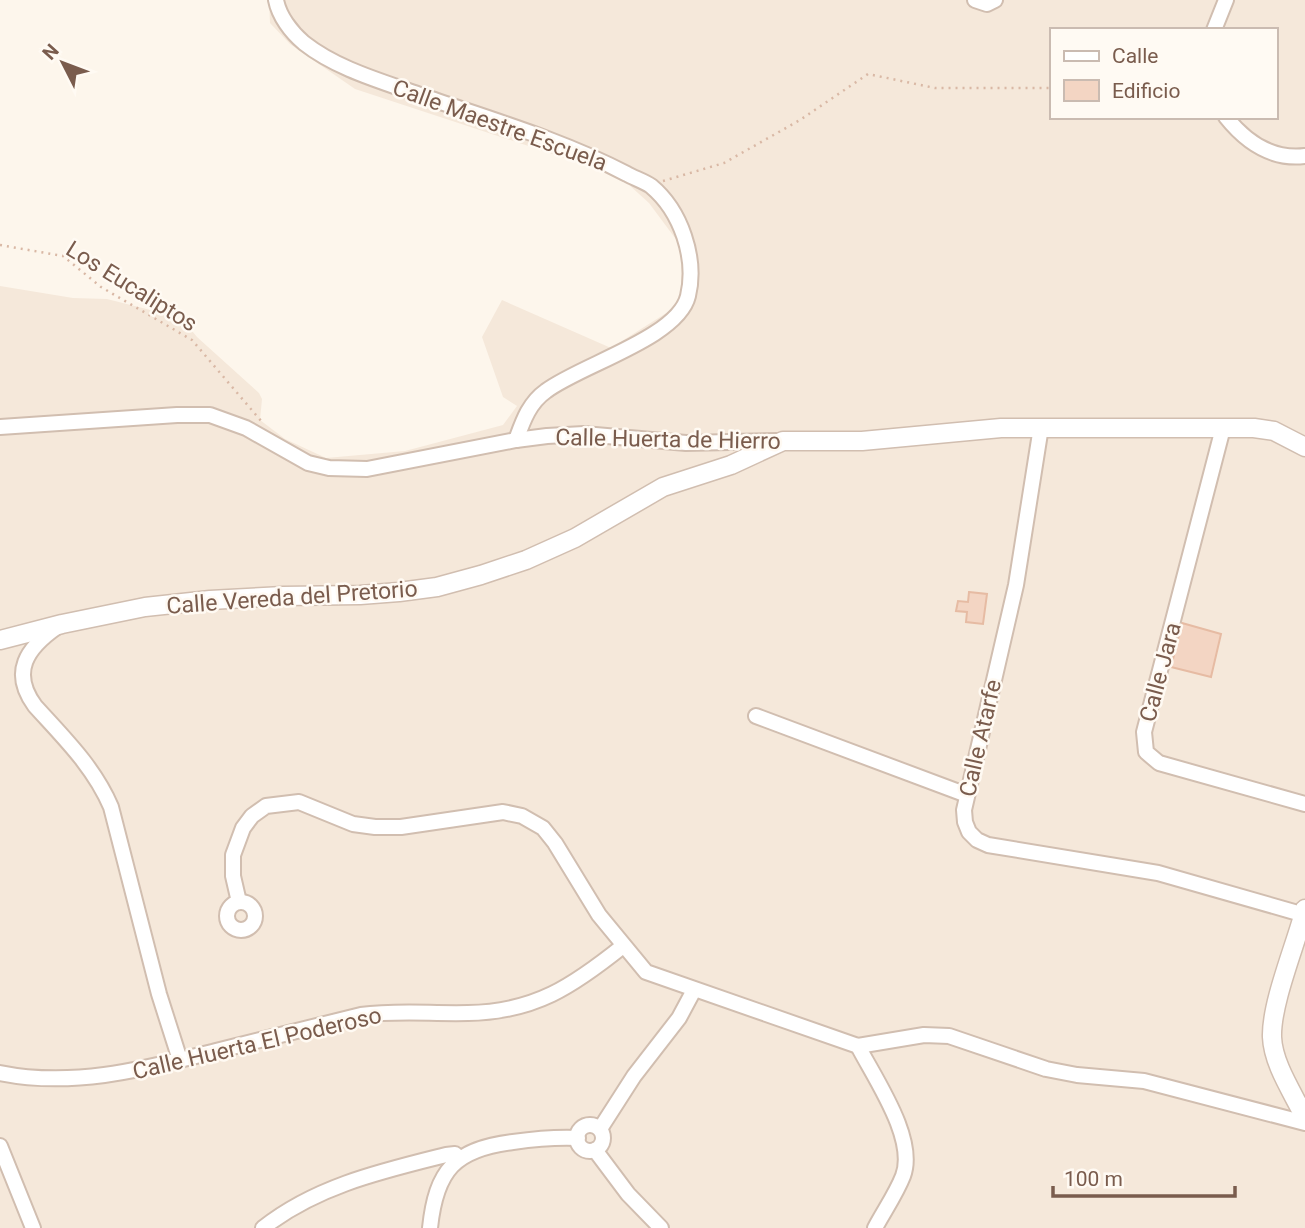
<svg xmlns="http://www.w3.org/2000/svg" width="1305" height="1228" font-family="Roboto,sans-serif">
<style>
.residential{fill:#f5e8da;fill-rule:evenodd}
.building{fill:#f3d5c3;stroke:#e6bba3;stroke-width:2}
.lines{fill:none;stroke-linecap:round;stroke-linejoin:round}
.minor-casing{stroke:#d1beb0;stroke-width:18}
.tertiary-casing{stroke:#d1beb0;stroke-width:21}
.path{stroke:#d9b8a5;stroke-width:2.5;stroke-dasharray:2 5;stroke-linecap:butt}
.minor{stroke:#fff;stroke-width:14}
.tertiary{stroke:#fff;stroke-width:18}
.labels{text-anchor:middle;stroke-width:5;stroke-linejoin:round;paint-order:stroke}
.street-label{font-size:23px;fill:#7a5c4d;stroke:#fffaf3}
</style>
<rect width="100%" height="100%" fill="#fdf6ec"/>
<path class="residential" d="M269,0H1305V1228H0V286L73,298L107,299L170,315L188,326L197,337L259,393L262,399L260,420L285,439L326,458L405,451L503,425L517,406L503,397L482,337L502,300L611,348L671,310L679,299L681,292L682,264L678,242L649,203L628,184L598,169L355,89L290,44L270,23ZM1051,30H1275V117H1051Z"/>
<g class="building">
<path d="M969,592L987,594L983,624L966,622L967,612L956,611L958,601L968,602Z"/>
<path d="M1182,623L1221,634L1211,677L1171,667Z"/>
</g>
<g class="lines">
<g class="minor-casing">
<g id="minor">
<path d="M276,0C279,16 291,32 304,43C337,69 381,81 420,95C489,119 562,140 627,174C634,178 644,181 651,186C681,211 697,258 688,296C678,338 580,365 546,391C529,403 523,421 516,440"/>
<path d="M975,0L987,4L995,0"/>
<path d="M1214,30L1226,0"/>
<path d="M1226,117C1246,142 1272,160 1305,156"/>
<path d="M0,427L177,415H210L246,428L308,463L329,468L367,469L516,440L547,436L584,434L686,443L777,441"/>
<path d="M1041,427L1016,585L964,810L965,822L969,832L977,840L988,845L1158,873L1305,915"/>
<path d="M1223,428L1144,732L1146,752L1159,763L1305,804"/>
<path d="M57,627C27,648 10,672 35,706C64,738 94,767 111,807L159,994L180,1060"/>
<path d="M756,716L967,795"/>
<circle cx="241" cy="916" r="14"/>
<path d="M239,902L233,876V855L243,828L252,816L266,806L299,802L353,824L375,827H401L503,812L522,816L543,828L555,843L599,915L646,972L858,1046L924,1035L949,1036L1046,1069L1077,1075L1144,1081L1305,1123"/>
<path d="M858,1046C875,1079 917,1139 903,1176C896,1194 884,1211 875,1228"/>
<path d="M0,1073C74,1088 144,1069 216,1051C264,1039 312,1027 361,1015C397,1010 432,1014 468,1013C535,1012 573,986 623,946"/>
<circle cx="590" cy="1138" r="13"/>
<path d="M600,1129L634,1076L679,1018L694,990"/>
<path d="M0,1146L33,1228"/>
<path d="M595,1150L628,1194L661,1228"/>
<path d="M263,1228C316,1186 382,1171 446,1155L455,1154L459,1158"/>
<path d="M430,1228C436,1170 455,1149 513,1142C534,1139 556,1137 578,1138"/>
</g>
</g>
<g class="tertiary-casing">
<g id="tertiary">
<path d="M0,640L62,624L145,607L210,600L283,596L360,595L399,592L437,587L481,575L526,560L575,538L663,487L731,465L783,441H862L1001,428H1254L1274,431L1305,447"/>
<path d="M1305,909C1296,944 1271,1003 1272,1037C1273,1064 1293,1093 1305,1118"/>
</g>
</g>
<g class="path">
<path d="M663,181L724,163L800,120L868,74L935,88H1051"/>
<path d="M0,245L63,256L101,287L192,340L262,422"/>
</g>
<use href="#minor" class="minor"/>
<use href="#tertiary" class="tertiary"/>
</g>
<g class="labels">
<g class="street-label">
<text transform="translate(500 125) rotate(20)" y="8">Calle Maestre Escuela</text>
<text transform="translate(132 286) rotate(32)" y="8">Los Eucaliptos</text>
<text transform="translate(668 439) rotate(1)" y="8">Calle Huerta de Hierro</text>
<text transform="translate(292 597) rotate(-4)" y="8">Calle Vereda del Pretorio</text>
<text transform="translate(1160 672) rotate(-75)" y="8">Calle Jara</text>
<text transform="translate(980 738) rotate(-77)" y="8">Calle Atarfe</text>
<text transform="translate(257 1043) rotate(-13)" y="8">Calle Huerta El Poderoso</text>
</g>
</g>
<rect x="1050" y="28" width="228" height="91" fill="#fffaf3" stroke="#cabbb1" stroke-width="2"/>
<rect x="1064" y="51" width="35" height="10" fill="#ffffff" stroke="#cabbb1" stroke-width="2"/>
<text x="1112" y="63" font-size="21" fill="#7a5c4d">Calle</text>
<rect x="1064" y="80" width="35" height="21" fill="#f3d5c3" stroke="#cabbb1" stroke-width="2"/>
<text x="1112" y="98" font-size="21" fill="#7a5c4d">Edificio</text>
<g transform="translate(63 63) rotate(312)" stroke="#fffaf3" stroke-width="5" paint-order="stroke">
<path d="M0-5L12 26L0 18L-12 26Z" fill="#7a5c4d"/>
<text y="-10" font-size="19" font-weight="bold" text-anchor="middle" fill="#7a5c4d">N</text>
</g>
<path d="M1053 1186v10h182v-10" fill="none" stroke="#7a5c4d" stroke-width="3.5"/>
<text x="1064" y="1186" font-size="21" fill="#7a5c4d" stroke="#fffaf3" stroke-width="5" paint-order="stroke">100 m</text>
</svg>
